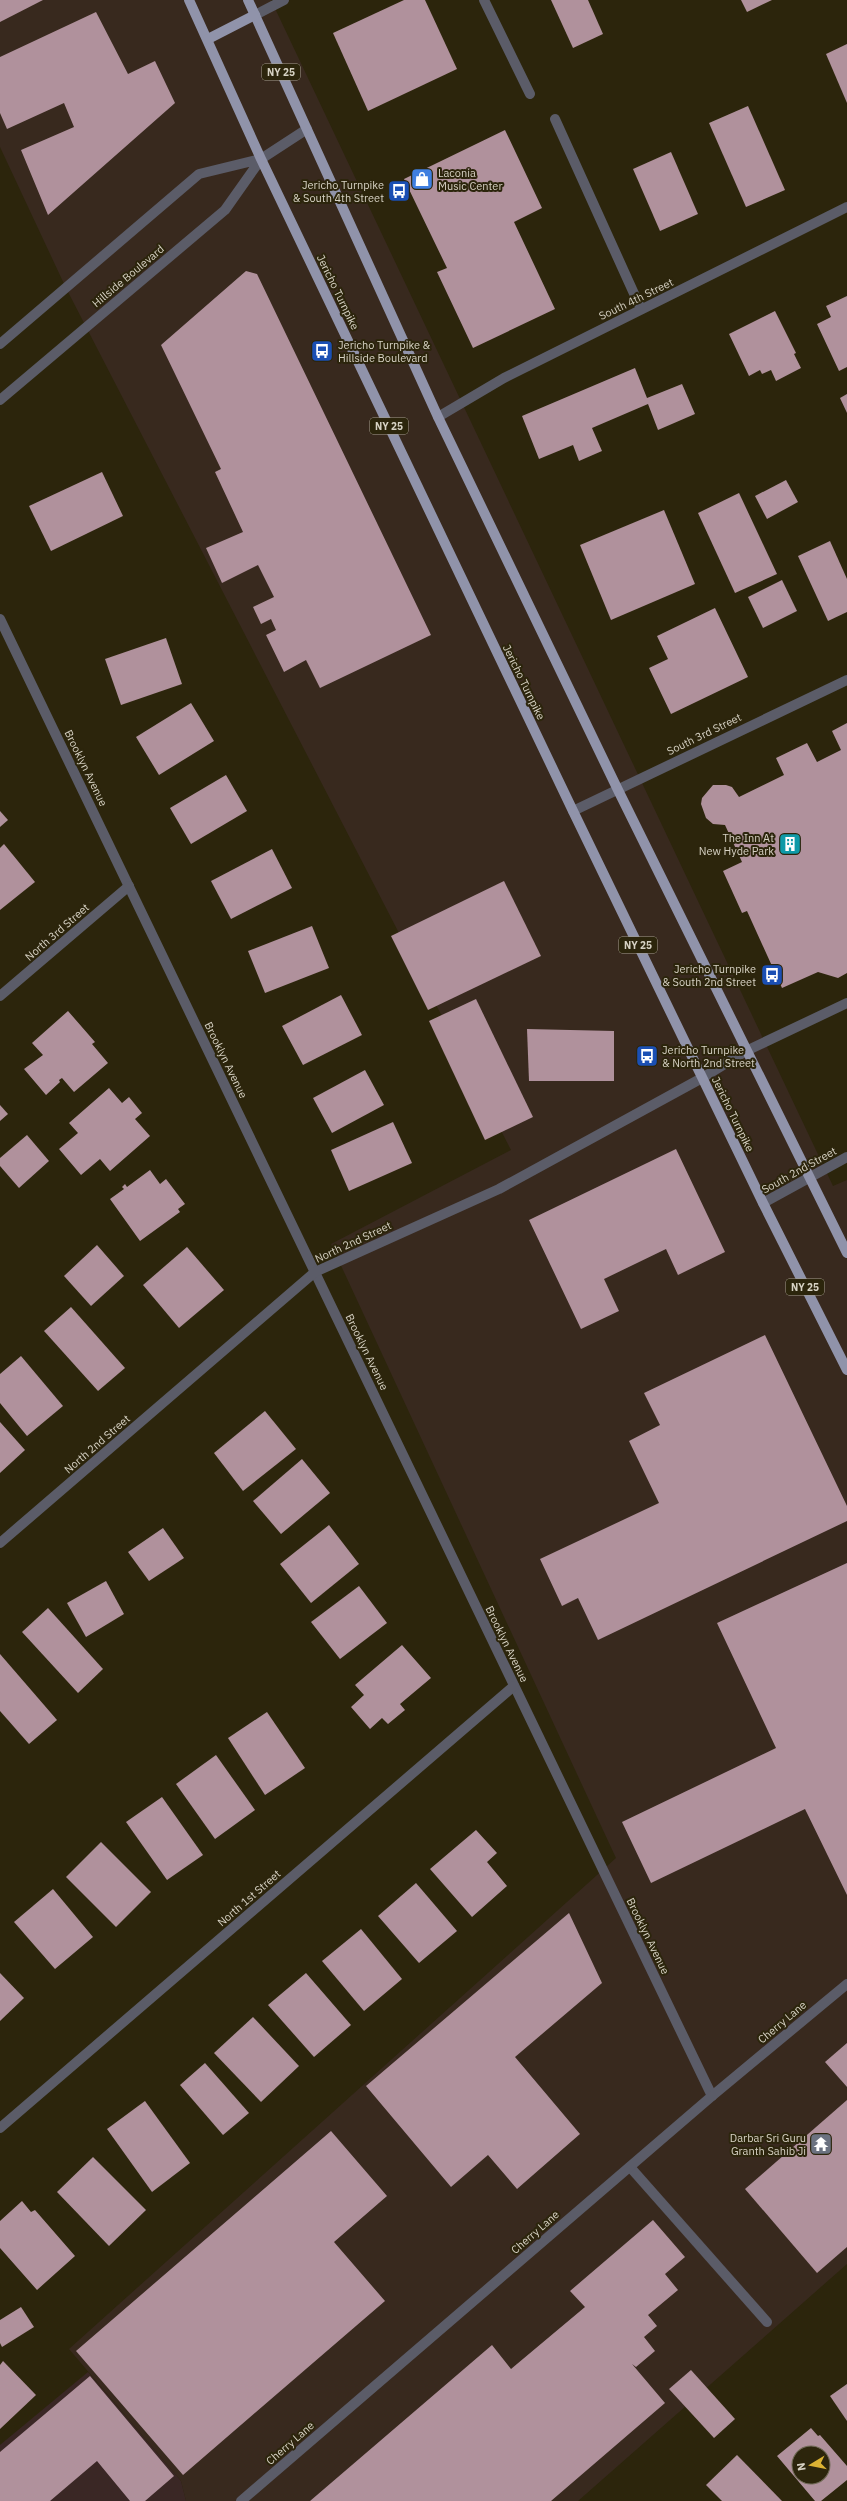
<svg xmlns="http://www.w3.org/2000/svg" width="847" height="2501" font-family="'IBM Plex Sans',sans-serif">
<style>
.commercial{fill:#38291e}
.industrial{fill:#3a2725}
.building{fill:#b0919c;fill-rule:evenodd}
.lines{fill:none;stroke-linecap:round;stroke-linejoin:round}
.minor{stroke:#5b5c68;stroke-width:10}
.major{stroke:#9093aa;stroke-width:10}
.labels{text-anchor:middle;stroke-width:4;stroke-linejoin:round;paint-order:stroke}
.shield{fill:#2c250c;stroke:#a49e8d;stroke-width:1}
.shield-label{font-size:10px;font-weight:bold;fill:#d7d2c4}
.poi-label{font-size:11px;fill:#d7d2c4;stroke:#2c250c;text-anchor:end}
.street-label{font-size:11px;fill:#d7d2c4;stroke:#2c250c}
</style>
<rect width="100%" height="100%" fill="#2c250c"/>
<path class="commercial" d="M0,0H271L833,1186L847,1180V2264L578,2501H186L181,2481L69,2349L616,1858L331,1244L511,1150L66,288L0,147Z"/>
<path class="industrial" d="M88,2372L181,2481L186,2501H0V2445Z"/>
<g class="building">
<path d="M0,0H43L0,22Z"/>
<path d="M404,0H425L457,69L368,111L333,33Z"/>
<path d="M551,0H588L603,34L573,48Z"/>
<path d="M741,0H772L747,12Z"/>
<path d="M96,12L128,74L155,61L175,103L48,215L21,150L74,127L64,103L7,129L0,113V57Z"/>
<path d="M847,44V103L826,54Z"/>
<path d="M748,106L785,190L746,207L709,123Z"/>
<path d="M505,130L542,208L514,222L555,309L473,348L437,272L447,268L404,179Z"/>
<path d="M671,152L698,214L660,231L633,169Z"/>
<path d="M246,271L257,274L431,635L320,688L306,660L284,672L266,635L276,630L271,619L261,624L253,607L274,597L258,565L222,583L206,548L243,532L215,472L221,469L161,345Z"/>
<path d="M847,296V367L839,371L817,324L831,317L826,306Z"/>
<path d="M775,311L796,353L794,354L801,368L776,381L771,370L762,374L760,370L749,376L729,334Z"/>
<path d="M635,368L647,398L682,384L695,414L658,430L648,404L592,428L602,451L579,461L573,445L539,459L522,416Z"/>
<path d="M847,394V413L840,398Z"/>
<path d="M102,472L123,516L51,551L29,506Z"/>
<path d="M786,480L798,502L767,519L755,496Z"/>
<path d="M739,493L777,574L735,593L698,513Z"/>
<path d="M664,510L695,584L611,620L580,545Z"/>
<path d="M830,541L847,579V612L828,621L798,556Z"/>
<path d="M782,580L797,611L763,628L748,597Z"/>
<path d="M715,608L748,677L671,714L649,668L668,659L657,636Z"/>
<path d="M166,638L182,684L121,705L105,659Z"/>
<path d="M191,703L214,741L159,775L136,737Z"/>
<path d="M847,723V973L838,978L818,972L782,988L747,911L742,913L723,871L742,862L725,825L713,824L706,818L701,804L702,798L713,785H726L732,787L739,797L784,775L776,758L807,743L817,762L841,750L832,731Z"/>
<path d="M226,775L247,811L191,844L170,808Z"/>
<path d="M0,811L8,820L0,827Z"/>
<path d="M4,844L35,882L0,910V848Z"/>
<path d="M272,849L292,888L231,919L211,881Z"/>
<path d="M504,881L541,956L428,1010L391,936Z"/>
<path d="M312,926L329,968L265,993L248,951Z"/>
<path d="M341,995L362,1035L303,1065L282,1026Z"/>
<path d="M476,999L533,1117L485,1140L429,1021Z"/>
<path d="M68,1011L95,1042L92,1044L108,1063L74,1092L62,1078L59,1080L60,1082L46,1095L24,1069L43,1055L32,1043Z"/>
<path d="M527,1029L614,1031V1081H529Z"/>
<path d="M365,1070L384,1105L332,1133L313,1098Z"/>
<path d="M109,1088L122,1103L129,1097L142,1113L135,1119L150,1136L110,1171L100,1159L81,1175L59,1149L78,1133L69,1123Z"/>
<path d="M0,1105L8,1114L0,1121Z"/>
<path d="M393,1122L412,1163L349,1191L331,1150Z"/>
<path d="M27,1135L49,1161L19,1188L0,1166V1158Z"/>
<path d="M676,1149L725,1252L678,1275L666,1249L604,1279L619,1311L581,1329L529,1220Z"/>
<path d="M150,1170L160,1184L166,1179L185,1204L178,1209L180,1212L140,1241L110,1199L124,1189L122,1187L125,1184L127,1187Z"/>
<path d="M97,1245L124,1276L91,1306L64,1276Z"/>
<path d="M187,1247L224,1290L179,1328L143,1285Z"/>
<path d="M71,1307L125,1368L98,1391L44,1331Z"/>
<path d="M765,1335L847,1506V1521L598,1640L578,1598L562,1606L540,1559L659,1503L629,1441L660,1425L644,1393Z"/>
<path d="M21,1356L63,1406L27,1436L0,1403V1374Z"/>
<path d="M265,1411L296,1449L243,1491L214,1453Z"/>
<path d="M0,1422L25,1450L0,1473Z"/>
<path d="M302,1459L330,1493L281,1534L253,1501Z"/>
<path d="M329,1525L359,1564L311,1603L280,1564Z"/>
<path d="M163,1528L184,1558L149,1581L128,1552Z"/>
<path d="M847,1563V1895L805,1809L651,1883L622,1822L776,1748L717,1623Z"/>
<path d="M106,1581L124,1614L86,1637L67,1603Z"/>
<path d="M359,1586L387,1623L340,1659L311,1622Z"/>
<path d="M48,1608L103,1669L78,1693L22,1632Z"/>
<path d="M402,1645L431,1678L400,1704L405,1710L388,1724L382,1718L370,1729L351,1707L364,1695L355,1685Z"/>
<path d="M0,1654L57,1720L29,1744L0,1711Z"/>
<path d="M267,1712L305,1768L265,1795L228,1738Z"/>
<path d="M216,1755L255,1810L215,1839L176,1784Z"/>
<path d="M162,1797L203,1855L167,1880L126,1822Z"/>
<path d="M476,1830L497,1853L487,1862L507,1886L472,1917L430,1869Z"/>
<path d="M101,1842L151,1892L116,1927L66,1877Z"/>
<path d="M416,1883L457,1931L419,1963L378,1916Z"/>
<path d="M53,1889L93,1937L55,1969L14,1922Z"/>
<path d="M569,1913L602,1983L515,2057L580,2134L517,2189L488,2155L451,2187L366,2086Z"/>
<path d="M361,1929L402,1979L364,2011L322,1961Z"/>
<path d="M0,1973L24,1998L0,2021Z"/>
<path d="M306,1973L351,2025L314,2057L268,2005Z"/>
<path d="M253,2017L299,2066L261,2102L214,2053Z"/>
<path d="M847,2043V2087L825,2062Z"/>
<path d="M205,2063L249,2113L223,2135L180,2085Z"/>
<path d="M847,2100V2247L817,2273L745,2189Z"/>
<path d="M145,2101L190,2163L152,2192L107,2129Z"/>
<path d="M331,2131L387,2196L334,2242L385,2301L183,2475L76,2351Z"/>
<path d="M93,2157L146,2210L109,2246L57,2192Z"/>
<path d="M22,2201L31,2212L35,2210L75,2256L37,2290L0,2248V2221Z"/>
<path d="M653,2220L685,2257L665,2274L678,2290L648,2315L657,2326L644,2337L655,2351L636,2367L632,2364L665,2403L551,2501H310L492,2345L511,2369L585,2307L570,2291Z"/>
<path d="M21,2307L34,2327L2,2347L0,2343V2320Z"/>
<path d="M3,2361L36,2395L0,2429V2365Z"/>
<path d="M691,2370L735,2419L714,2438L669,2389Z"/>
<path d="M90,2376L174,2476L145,2501H130L97,2461L50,2501H0V2452Z"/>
<path d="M847,2384V2421L830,2396Z"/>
<path d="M811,2428L818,2436L820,2435L847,2466V2480L821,2501H815L777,2456ZM799,2453H823V2477H799Z"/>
<path d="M737,2455L782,2501H722L706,2485Z"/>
</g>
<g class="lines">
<g class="minor">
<path d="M484,0L530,94"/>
<path d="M255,15L284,0"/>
<path d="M555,119L641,309"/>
<path d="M261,159L307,129"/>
<path d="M0,344L199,174L261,159L225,210L0,400"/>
<path d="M438,417L504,378L847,207"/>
<path d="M0,619L712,2096"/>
<path d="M573,811L847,680"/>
<path d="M0,996L129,886"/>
<path d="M763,1203L847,1157"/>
<path d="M0,1543L315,1272L499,1189L702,1078L746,1051L847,1003"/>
<path d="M0,2128L514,1686"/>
<path d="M630,2167L767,2322"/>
<path d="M241,2501L712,2096L847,1984"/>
</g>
<g class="major">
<path d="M189,0L261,159L573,811L763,1203L847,1370"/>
<path d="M248,0L438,417L618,790L847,1253"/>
<path d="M208,39L255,15"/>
</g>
</g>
<defs>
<g id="shop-square" transform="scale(1.15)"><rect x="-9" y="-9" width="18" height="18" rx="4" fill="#3f7fe0" stroke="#2c250c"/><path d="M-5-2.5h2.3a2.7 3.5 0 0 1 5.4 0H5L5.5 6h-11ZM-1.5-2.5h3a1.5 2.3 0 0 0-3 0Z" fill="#fff"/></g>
<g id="bus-square" transform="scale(1.15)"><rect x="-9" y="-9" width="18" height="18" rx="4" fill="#1a4fb4" stroke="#2c250c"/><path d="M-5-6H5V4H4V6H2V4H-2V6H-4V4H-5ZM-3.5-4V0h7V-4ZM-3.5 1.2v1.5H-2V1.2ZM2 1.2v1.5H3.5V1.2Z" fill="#fff"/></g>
<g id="building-square" transform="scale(1.15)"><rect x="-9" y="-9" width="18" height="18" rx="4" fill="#0f9aa8" stroke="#2c250c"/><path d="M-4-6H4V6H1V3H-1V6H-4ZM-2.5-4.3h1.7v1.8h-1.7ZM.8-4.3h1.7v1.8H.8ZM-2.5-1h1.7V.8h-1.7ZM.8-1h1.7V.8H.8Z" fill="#fff"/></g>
<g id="temple-square" transform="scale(1.15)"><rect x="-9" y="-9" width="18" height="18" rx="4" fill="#6b7280" stroke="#2c250c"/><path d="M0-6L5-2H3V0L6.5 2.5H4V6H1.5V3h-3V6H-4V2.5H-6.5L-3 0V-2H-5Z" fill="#fff"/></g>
</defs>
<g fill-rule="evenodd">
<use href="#shop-square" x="422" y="179"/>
<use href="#bus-square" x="399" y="191"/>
<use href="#bus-square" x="322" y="351"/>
<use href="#building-square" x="790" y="844"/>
<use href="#bus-square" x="772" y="975"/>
<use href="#bus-square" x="647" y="1056"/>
<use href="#temple-square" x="821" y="2144"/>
</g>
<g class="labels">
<g class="shield">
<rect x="262" y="64" width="38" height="16" rx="3"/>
<rect x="370" y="418" width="38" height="16" rx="3"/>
<rect x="619" y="937" width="38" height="16" rx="3"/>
<rect x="786" y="1279" width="38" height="16" rx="3"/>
</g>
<g class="shield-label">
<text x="281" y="76">NY 25</text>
<text x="389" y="430">NY 25</text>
<text x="638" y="949">NY 25</text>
<text x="805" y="1291">NY 25</text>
</g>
<g class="poi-label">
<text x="438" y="177" text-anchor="start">Laconia<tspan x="438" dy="13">Music Center</tspan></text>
<text x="384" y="189">Jericho Turnpike<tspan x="384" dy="13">&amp; South 4th Street</tspan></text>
<text x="338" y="349" text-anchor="start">Jericho Turnpike &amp;<tspan x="338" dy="13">Hillside Boulevard</tspan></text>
<text x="774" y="842">The Inn At<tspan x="774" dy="13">New Hyde Park</tspan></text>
<text x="756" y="973">Jericho Turnpike<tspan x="756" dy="13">&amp; South 2nd Street</tspan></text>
<text x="662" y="1054" text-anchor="start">Jericho Turnpike<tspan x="662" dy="13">&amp; North 2nd Street</tspan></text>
<text x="806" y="2142">Darbar Sri Guru<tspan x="806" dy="13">Granth Sahib Ji</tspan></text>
</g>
<g class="street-label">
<text transform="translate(128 276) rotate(-40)" y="4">Hillside Boulevard</text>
<text transform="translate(338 292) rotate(64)" y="4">Jericho Turnpike</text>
<text transform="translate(636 299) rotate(-26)" y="4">South 4th Street</text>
<text transform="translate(524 682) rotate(64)" y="4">Jericho Turnpike</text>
<text transform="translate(704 734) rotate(-26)" y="4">South 3rd Street</text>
<text transform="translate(86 768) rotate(64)" y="4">Brooklyn Avenue</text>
<text transform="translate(57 932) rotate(-41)" y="4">North 3rd Street</text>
<text transform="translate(226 1060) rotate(64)" y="4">Brooklyn Avenue</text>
<text transform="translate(733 1114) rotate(64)" y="4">Jericho Turnpike</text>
<text transform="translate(799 1170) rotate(-29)" y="4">South 2nd Street</text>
<text transform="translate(353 1242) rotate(-25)" y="4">North 2nd Street</text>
<text transform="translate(367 1352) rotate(64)" y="4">Brooklyn Avenue</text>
<text transform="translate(97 1444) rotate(-41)" y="4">North 2nd Street</text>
<text transform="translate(507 1644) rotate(64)" y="4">Brooklyn Avenue</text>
<text transform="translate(249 1898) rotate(-41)" y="4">North 1st Street</text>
<text transform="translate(648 1936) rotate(64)" y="4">Brooklyn Avenue</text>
<text transform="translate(782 2022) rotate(-40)" y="4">Cherry Lane</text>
<text transform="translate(535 2232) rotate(-41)" y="4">Cherry Lane</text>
<text transform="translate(290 2443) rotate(-41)" y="4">Cherry Lane</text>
</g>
</g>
<g transform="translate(811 2465) rotate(260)"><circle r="19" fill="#2c250c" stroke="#706a56"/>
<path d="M0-3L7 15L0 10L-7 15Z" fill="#dbb233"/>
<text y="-6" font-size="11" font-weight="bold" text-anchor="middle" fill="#d7d2c4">N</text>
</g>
</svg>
